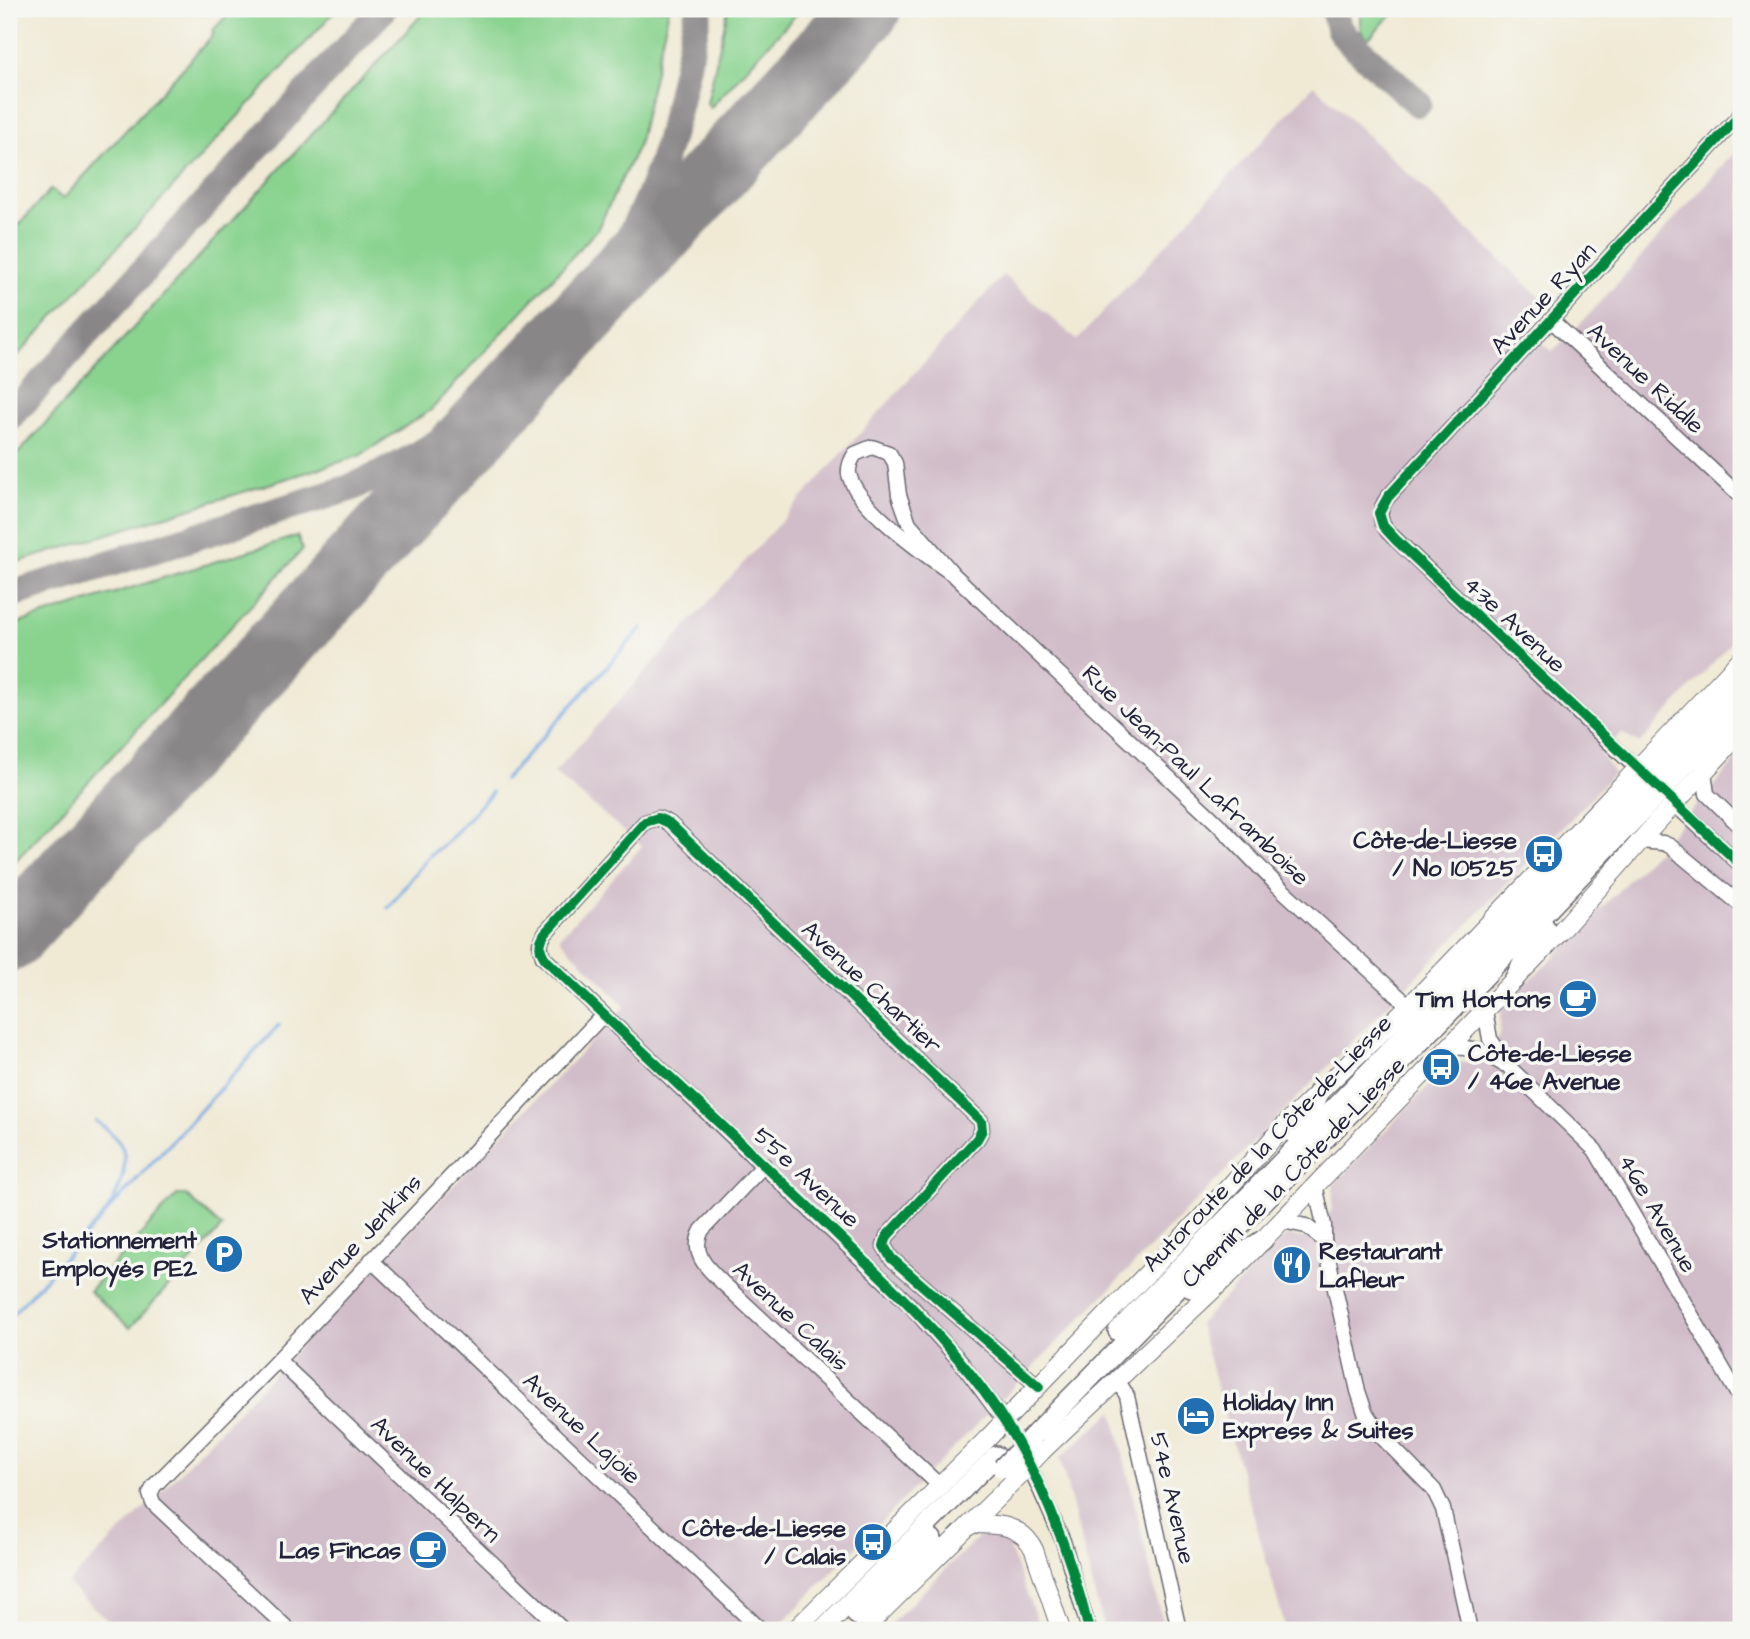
<svg xmlns="http://www.w3.org/2000/svg" width="1750" height="1639" font-family="'Architects Daughter',sans-serif">
<style>
.industrial{fill:#d1bdc9}
.green{fill:#89d38f;stroke:#567a65;stroke-width:2}
.lines{fill:none;stroke-linecap:round;stroke-linejoin:round}
.stream{stroke:#75a7e1;stroke-width:3.5}
.taxiway{stroke:#898688;stroke-width:28}
.runway{stroke:#898688;stroke-width:68}
.minor-tunnel{stroke:#c7c2b6;stroke-width:14;stroke-dasharray:14 7;stroke-linecap:butt}
.minor-casing{stroke:#6a6871;stroke-width:17}
.major-casing{stroke:#6a6871;stroke-width:20}
.highway-casing{stroke:#6a6871;stroke-width:22}
.minor{stroke:#fff;stroke-width:14}
.major{stroke:#fff;stroke-width:18}
.highway{stroke:#fff;stroke-width:19}
.major-bridge-casing{stroke:#6a6871;stroke-width:20;stroke-linecap:butt}
.highway-bridge-casing{stroke:#6a6871;stroke-width:22;stroke-linecap:butt}
.major-bridge{stroke:#fff;stroke-width:18}
.highway-bridge{stroke:#fff;stroke-width:19}
.cycleway-casing{stroke:#f6f6f2;stroke-width:15}
.cycleway{stroke:#00873e;stroke-width:10}
.labels{text-anchor:middle;stroke-width:7;stroke-linejoin:round;paint-order:stroke}
.street-label{font-size:24px;fill:#22223b;stroke:#f6f6f2}
.poi-label{font-size:24px;font-weight:bold;fill:#22223b;stroke:#f6f6f2;text-anchor:end}
</style>
<rect width="100%" height="100%" fill="#f6f6f2"/>
<filter id="ink" filterUnits="userSpaceOnUse"><feTurbulence type="fractalNoise" baseFrequency=".0143" numOctaves="2"/><feDisplacementMap in="SourceGraphic" scale="14" xChannelSelector="R" yChannelSelector="G"/><feConvolveMatrix kernelMatrix="1 2 1 2 8 2 1 2 1" color-interpolation-filters="sRGB"/></filter>
<filter id="wash" filterUnits="userSpaceOnUse"><feTurbulence type="fractalNoise" baseFrequency=".00686" numOctaves="4" result="noise"/><feDisplacementMap in="SourceGraphic" scale="28" xChannelSelector="R" yChannelSelector="G"/><feGaussianBlur stdDeviation="1.57" result="paint"/><feColorMatrix in="noise" values="0 0 0 0 0 0 0 0 0 0 0 0 0 0 0 0 0 1.4 0 .05"/><feComposite in="paint" operator="in"/></filter>
<g filter="url(#wash)">
<rect width="100%" height="100%" fill="#f0ead5"/>
<g class="industrial">
<path d="M1314,85L1546,303L1525,328L1552,352L1587,317L1741,145V632L1639,744L1622,733L1599,752L1614,773L1573,817L775,1630H119L67,1584L160,1493L625,1006L559,938L642,846L554,773L1003,275L1077,340Z"/>
<path d="M1741,754V1630H1286L1199,1324L1285,1236L1306,1238L1331,1211L1334,1184L1421,1093L1454,1063L1482,1061L1499,1037L1501,1007L1548,963L1656,852Z"/>
<path d="M1113,1411L1164,1630H1104L1060,1458Z"/>
<path d="M1004,1535L1041,1630H884L979,1536Z"/>
</g>
<g class="green">
<path d="M233,9H337L9,365V236L51,189L63,199L214,34L212,31Z"/>
<path d="M427,9H669L638,146L597,230L431,410L359,456L9,565V463Z"/>
<path d="M728,9H801L710,108L707,103Z"/>
<path d="M1360,9H1397L1368,39L1360,30Z"/>
<path d="M297,536L303,549L9,868V626Z"/>
<path d="M177,1195H186L222,1227L130,1328L89,1291Z"/>
</g>
<g class="lines">
<g class="stream">
<path d="M504,780L642,628"/>
<path d="M388,908L430,855L448,841L492,792"/>
<path d="M96,1121C105,1128 115,1135 121,1145C131,1164 118,1193 108,1210"/>
<path d="M9,1318L279,1025"/>
</g>
<g class="taxiway">
<path d="M1334,9L1339,28L1347,39L1418,103"/>
<path d="M9,418L383,9"/>
<path d="M9,595L350,488C484,433 594,327 650,194C675,135 685,70 699,9"/>
</g>
<path class="runway" d="M9,938L867,9"/>
</g>
</g>
<g filter="url(#ink)">
<g class="lines">
<path class="minor-tunnel" d="M999,1414L1025,1456"/>
<g class="minor-casing">
<g id="minor">
<path d="M1551,320L1741,497"/>
<path d="M954,575C927,556 856,507 849,474C848,466 851,460 855,454L872,447L889,453L895,463L899,495L909,523L954,575L1217,823L1276,884L1409,1006"/>
<path d="M1630,762L1388,532C1378,519 1378,511 1388,497L1741,114"/>
<path d="M1704,772L1707,794L1741,827"/>
<path d="M1681,810L1741,865"/>
<path d="M1640,841L1663,843L1670,846L1741,905"/>
<path d="M1485,1011L1490,1039L1510,1068L1595,1150L1741,1400"/>
<path d="M1450,1046L1479,1050L1503,1064"/>
<path d="M764,1165L702,1230C689,1254 709,1270 725,1285L940,1486"/>
<path d="M1315,1185L1324,1225V1240L1358,1391L1365,1412L1382,1437L1434,1490L1443,1509L1470,1630"/>
<path d="M1282,1221L1306,1226L1324,1240"/>
<path d="M371,1260L761,1630"/>
<path d="M278,1360L563,1630"/>
<path d="M1117,1379L1127,1396L1179,1630"/>
<path d="M998,1412L961,1362L911,1306L543,957L540,944L545,933L645,822L658,818L669,823L981,1121L982,1130L977,1139L887,1236L884,1246L891,1258L1039,1387"/>
<path d="M1034,1476L1063,1541L1089,1630"/>
<path d="M289,1630L153,1503L150,1494L154,1486L278,1360L603,1015"/>
</g>
</g>
<g class="major-casing">
<g id="major">
<path d="M1654,751L1741,659"/>
<path d="M1691,786L1741,732"/>
<path d="M1018,1407L1201,1218L1286,1124L1420,995L1620,787"/>
<path d="M1043,1450L1234,1270L1560,932L1657,822"/>
<path d="M972,1524C997,1524 1022,1524 1034,1550L1061,1630"/>
<path d="M795,1630L987,1439"/>
<path d="M863,1630L1010,1485"/>
</g>
</g>
<g class="highway-casing">
<g id="highway">
<path d="M1667,763L1741,685"/>
<path d="M1678,773L1741,707"/>
<path d="M1514,980L1533,943L1545,927"/>
<path d="M1295,1135L1308,1118L1319,1091"/>
<path d="M1191,1288L1263,1240"/>
<path d="M1118,1331L1633,799"/>
<path d="M1035,1434L1481,980L1644,809"/>
<path d="M857,1615L932,1539"/>
<path d="M822,1630L996,1456"/>
</g>
</g>
<use href="#minor" class="minor"/>
<use href="#major" class="major"/>
<use href="#highway" class="highway"/>
<g class="major-bridge-casing">
<g id="major-bridge">
<path d="M1620,787L1654,751"/>
<path d="M1657,822L1691,786"/>
<path d="M987,1439L1018,1407"/>
<path d="M1010,1485L1043,1450"/>
</g>
</g>
<g class="highway-bridge-casing">
<g id="highway-bridge">
<path d="M1633,799L1667,763"/>
<path d="M1644,809L1678,773"/>
<path d="M1002,1468L1035,1434"/>
</g>
</g>
<use href="#major-bridge" class="major-bridge"/>
<use href="#highway-bridge" class="highway-bridge"/>
<g class="cycleway-casing">
<g id="cycleway">
<path d="M1741,114L1388,497L1379,513L1383,526L1396,540L1741,865"/>
<path d="M1039,1387L891,1258L884,1246L887,1236L977,1139L982,1130L981,1121L669,823L658,818L645,822L545,933C538,944 539,951 547,961C638,1048 731,1133 822,1220C893,1288 967,1355 1017,1442C1051,1501 1073,1565 1089,1630"/>
</g>
</g>
<use href="#cycleway" class="cycleway"/>
</g>
</g>
<defs>
<g id="bus-disc" transform="scale(2.0125)"><circle r="9.5" fill="#1f6fb2" stroke="#f6f6f2"/><path d="M-5-6H5V4H4V6H2V4H-2V6H-4V4H-5ZM-3.5-4V0h7V-4ZM-3.5 1.2v1.5H-2V1.2ZM2 1.2v1.5H3.5V1.2Z" fill="#fff"/></g>
<g id="cafe-disc" transform="scale(2.0125)"><circle r="9.5" fill="#1f6fb2" stroke="#f6f6f2"/><path d="M-5.5-4.5H6V0H3Q3 3.5 0 3.5H-2.5Q-5.5 3.5-5.5 0ZM3-3.2v2h1.7v-2ZM-6 4.5H4V6H-6Z" fill="#fff"/></g>
<g id="parking-disc" transform="scale(2.0125)"><circle r="9.5" fill="#1f6fb2" stroke="#f6f6f2"/><path d="M-3.5-5.5H1a3.5 3.5 0 0 1 0 7H-1V5.5H-3.5ZM-1-3.4V-.6H.8a1.4 1.4 0 0 0 0-2.8Z" fill="#fff"/></g>
<g id="restaurant-disc" transform="scale(2.0125)"><circle r="9.5" fill="#1f6fb2" stroke="#f6f6f2"/><path d="M-5-6h1v4h1v-4h1v4h1v-4h1v5L-1.5 .5V6h-2V.5L-5-1ZM5-6V6H3V1.5H1.5Q1.5-4 5-6Z" fill="#fff"/></g>
<g id="hotel-disc" transform="scale(2.0125)"><circle r="9.5" fill="#1f6fb2" stroke="#f6f6f2"/><path d="M-6-4.5h1.5V1H6V5H4.5V3h-9V5H-6ZM-4 0a1.8 1.8 0 1 1 3.6 0ZM.5 0V-2.5h3Q6-2.5 6 0Z" fill="#fff"/></g>
</defs>
<g fill-rule="evenodd">
<use href="#bus-disc" x="1544" y="854"/>
<use href="#cafe-disc" x="1578" y="999"/>
<use href="#bus-disc" x="1441" y="1067"/>
<use href="#parking-disc" x="224" y="1254"/>
<use href="#restaurant-disc" x="1292" y="1265"/>
<use href="#hotel-disc" x="1196" y="1416"/>
<use href="#bus-disc" x="873" y="1542"/>
<use href="#cafe-disc" x="428" y="1550"/>
</g>
<g class="labels">
<g class="street-label">
<text transform="translate(1543 298) rotate(-47)" y="8">Avenue Ryan</text>
<text transform="translate(1646 378) rotate(43)" y="8">Avenue Riddle</text>
<text transform="translate(1515 624) rotate(43)" y="8">43e Avenue</text>
<text transform="translate(1196 775) rotate(44)" y="8">Rue Jean-Paul Laframboise</text>
<text transform="translate(872 987) rotate(43)" y="8">Avenue Chartier</text>
<text transform="translate(1267 1143) rotate(-46)" y="8">Autoroute de la Côte-de-Liesse</text>
<text transform="translate(1293 1172) rotate(-46)" y="8">Chemin de la Côte-de-Liesse</text>
<text transform="translate(807 1177) rotate(43)" y="8">55e Avenue</text>
<text transform="translate(1658 1213) rotate(60)" y="8">46e Avenue</text>
<text transform="translate(360 1239) rotate(-47)" y="8">Avenue Jenkins</text>
<text transform="translate(791 1316) rotate(43)" y="8">Avenue Calais</text>
<text transform="translate(582 1428) rotate(43)" y="8">Avenue Lajoie</text>
<text transform="translate(436 1479) rotate(44)" y="8">Avenue Halpern</text>
<text transform="translate(1173 1498) rotate(77)" y="8">54e Avenue</text>
</g>
<g class="poi-label">
<text x="1517" y="848">Côte-de-Liesse<tspan x="1517" dy="28">/ No 10525</tspan></text>
<text x="1551" y="1007">Tim Hortons</text>
<text x="1468" y="1061" text-anchor="start">Côte-de-Liesse<tspan x="1468" dy="28">/ 46e Avenue</tspan></text>
<text x="197" y="1248">Stationnement<tspan x="197" dy="28">Employés PE2</tspan></text>
<text x="1319" y="1259" text-anchor="start">Restaurant<tspan x="1319" dy="28">Lafleur</tspan></text>
<text x="1223" y="1410" text-anchor="start">Holiday Inn<tspan x="1223" dy="28">Express &amp; Suites</tspan></text>
<text x="846" y="1536">Côte-de-Liesse<tspan x="846" dy="28">/ Calais</tspan></text>
<text x="401" y="1558">Las Fincas</text>
</g>
</g>
<rect width="1750" height="1639" fill="none" stroke="#f6f6f2" stroke-width="35"/>
</svg>
